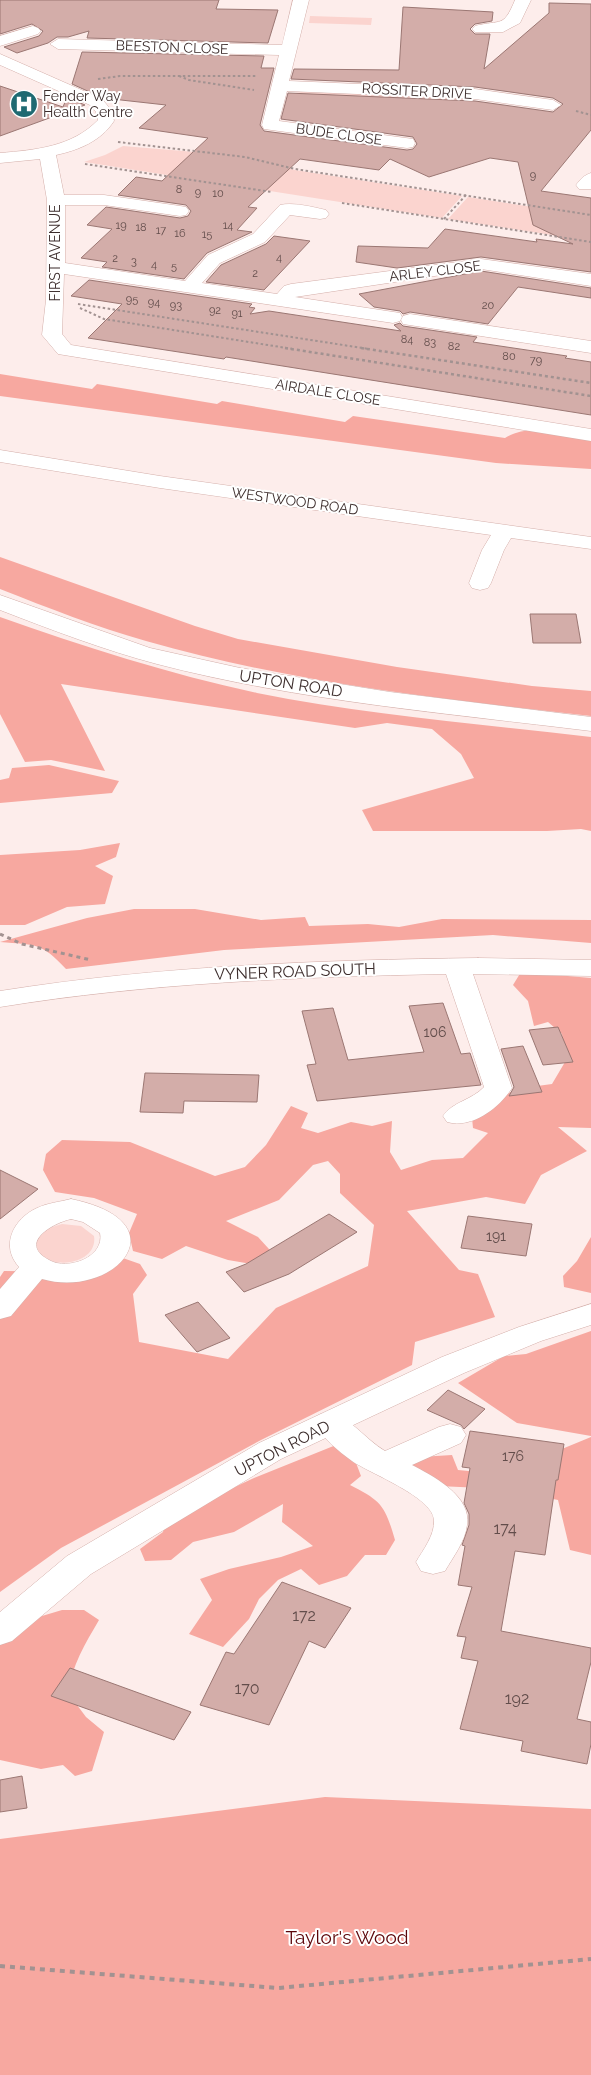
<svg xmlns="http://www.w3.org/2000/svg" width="591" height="2075" font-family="Raleway,sans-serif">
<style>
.green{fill:#fbd4cf}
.forest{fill:#f7a8a0}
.building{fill:#d3ada9;stroke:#9b7773}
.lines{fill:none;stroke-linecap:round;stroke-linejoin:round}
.minor-casing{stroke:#d4afaa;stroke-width:1}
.major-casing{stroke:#d4afaa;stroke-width:1}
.path-far3{stroke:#a29291;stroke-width:2;stroke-dasharray:2.5 2.5;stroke-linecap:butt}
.path-far2{stroke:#a29291;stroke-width:2.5;stroke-dasharray:3 3;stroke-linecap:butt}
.path-far1{stroke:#a29291;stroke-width:3;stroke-dasharray:4 4;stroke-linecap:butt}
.path{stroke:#a29291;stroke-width:4;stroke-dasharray:5 5;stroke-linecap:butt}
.minor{fill:#fff;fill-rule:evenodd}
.major{fill:#fff;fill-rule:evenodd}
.labels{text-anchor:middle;stroke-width:4;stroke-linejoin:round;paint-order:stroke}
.far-number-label{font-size:11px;fill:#624d4b}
.far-street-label{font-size:14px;fill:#3c2d2c;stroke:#fff}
.far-poi-label{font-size:14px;fill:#3c2d2c;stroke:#fff;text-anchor:start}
.number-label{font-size:14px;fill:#624d4b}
.street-label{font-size:16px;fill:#3c2d2c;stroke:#fff}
.near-number-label{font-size:16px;fill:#624d4b}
.near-park-label{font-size:19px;fill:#5c0509;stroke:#fff}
</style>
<rect width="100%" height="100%" fill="#fdedeb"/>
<g class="green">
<path d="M310,16L372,18L371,25L309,23Z"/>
<path d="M301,92L474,98L459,113L295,93Z"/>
<path d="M123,146L243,156L295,170L462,196L442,218L84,162L105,155Z"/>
<path d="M468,197L591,216V241L448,219Z"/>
<path d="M62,1224L81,1226L94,1236C99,1268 36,1273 36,1241C43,1230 50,1227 62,1224Z"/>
</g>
<g class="forest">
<path d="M0,374L92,389L97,384L217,404L222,401L345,422L353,416L505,438C530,422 563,435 591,439V469L496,463L0,396Z"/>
<path d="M0,557L195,626L238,639L397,667L532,686L591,691V716C441,699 292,683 146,641C97,627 48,608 0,589Z"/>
<path d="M0,617C84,647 170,674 257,693C367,715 480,724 591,737V831L581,829L547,831H373L362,810L474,778L461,754L432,729L387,723L355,728L61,684L105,771L51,760L25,762L0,714Z"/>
<path d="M49,765L119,781L112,793L0,803V780L9,778L12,768Z"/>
<path d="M120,843L116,857L95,866L113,876L105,904L67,907L25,925H0V855L80,850Z"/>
<path d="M134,909H195L261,920L305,917L309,926L368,924L399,927L442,919L591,920V943L493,935L224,950L66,969C41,942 36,945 0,942L87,918Z"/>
<path d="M521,972L591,978V1128L558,1127L587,1151L541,1175L525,1204L486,1197L407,1211L459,1270L478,1274L495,1317L415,1342L412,1365L261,1440L61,1548L0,1592V1277L4,1271L88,1272L120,1257L140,1264L147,1275L133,1294L139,1342L228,1359L276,1308L368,1266L374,1225L340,1193V1174L328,1161L313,1165L279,1200L226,1221L258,1237L279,1260L275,1268L228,1260L186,1246L162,1259L133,1251L129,1233L137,1214L94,1198L55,1192L43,1170L46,1154L62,1140L130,1142L215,1176L245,1167L266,1145L291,1106L308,1113L301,1128L318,1133L351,1122L372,1126L392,1121L390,1152L401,1170L432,1160L463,1158L488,1133L473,1128L472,1118L515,1089L552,1084L565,1062L562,1034L548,1022L534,1026L528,1001L513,985Z"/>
<path d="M591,1237V1293L564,1287L563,1276L577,1261Z"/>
<path d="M591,1331V1436L517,1423L458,1383L504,1356L526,1354Z"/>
<path d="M591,1437V1555L570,1550L558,1500L503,1489L417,1485L405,1471L420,1457L452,1455L458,1470L542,1478L557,1451Z"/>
<path d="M336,1445L353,1455L361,1476L350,1485C382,1501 385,1506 395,1540L386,1555H365L347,1576L319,1585L301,1569L278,1580L259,1599L249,1619L223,1647L189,1634L212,1600L200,1579L229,1569L281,1557L313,1546L282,1522L283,1504L234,1532L193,1542L171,1560L145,1561L140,1549L163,1532L166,1519L254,1478Z"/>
<path d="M62,1610H84L99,1620C85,1644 72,1665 68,1693L86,1717L104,1732L92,1771L75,1776L63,1765L41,1769L0,1760V1641L32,1619Z"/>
<path d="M325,1797L591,1809V2075H0V1839Z"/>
</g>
<g class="building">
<path d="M0,0H219L216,9L278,10L268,43L87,38L89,31L68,37H57L48,43L17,53L4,47L39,36L43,31L32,24L0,34Z"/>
<path d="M549,3L591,4V130L541,191L591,198V272L481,257L397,268L356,262L358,246L428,248L445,229L537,242L536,239L573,244L533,225L518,162L490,158L429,177L390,159L379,170L300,159L248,207L257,208L237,230L252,232L207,253L184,279L102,267L107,262L81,258L112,229L87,225L106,207L180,218L188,216L191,211L186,205L118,195L136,177L162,181L208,138L139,128L166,105L103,98L72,84L82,52L264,56L261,68H274L260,125L264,131L407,150L413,149L417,144L413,137L281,119L288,93L475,101L553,112L563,104L553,98L475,87L291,79L294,69L399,70L403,7L493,12L492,21L475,24L470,29L475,34H490L484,69L549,13Z"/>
<path d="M0,86L63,107L67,97L85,105L0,136Z"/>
<path d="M274,236L310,241L264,290L206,282L221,265L266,244Z"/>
<path d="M481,271L591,288V298L518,287L488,324L410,312L403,314L400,311L374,307L359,294Z"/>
<path d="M89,280L252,304L249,307L255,308L250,314L269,311L401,331L394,325L400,323L403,326L477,337L473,342L567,356L565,358L591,362V415L226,357L224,359L88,338L122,304L71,296Z"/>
<path d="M530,614H576L581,643H533Z"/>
<path d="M443,1003L461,1054L470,1053L481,1085L317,1101L307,1065L316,1064L302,1011L333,1008L348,1060L424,1052L409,1006Z"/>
<path d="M558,1027L573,1062L543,1065L529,1030Z"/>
<path d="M523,1046L542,1092L509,1096L514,1087L501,1049Z"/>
<path d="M145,1073L259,1075L257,1102L184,1101L183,1113L140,1112Z"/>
<path d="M0,1170L38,1189L0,1219Z"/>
<path d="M329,1214L357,1232L289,1274L244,1292L226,1272L246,1264Z"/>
<path d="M468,1216L532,1224L526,1256L461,1248Z"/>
<path d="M198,1302L230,1338L197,1352L165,1315Z"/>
<path d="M448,1390L485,1409L464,1429L461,1425L427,1410Z"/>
<path d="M470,1431L564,1444L558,1480H556L545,1555L515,1551L501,1631L591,1648V1662L577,1719L591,1722V1744L587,1764L521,1751L523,1741L460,1729L478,1661L461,1658L466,1637L457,1636L472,1587L458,1585L465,1546L462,1545L469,1525V1514L464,1503L470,1468L462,1467Z"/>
<path d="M282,1582L351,1608L325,1648L309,1641L269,1725L200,1705L226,1652L234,1654Z"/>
<path d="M70,1668L191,1712L174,1740L51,1696Z"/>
<path d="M22,1776L27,1808L0,1812V1780Z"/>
</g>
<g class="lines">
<g class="minor-casing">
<g id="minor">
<path d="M293,0H309L289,81L475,89L553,100L561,105L553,110L475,99L287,91L279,121L413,139L415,143L413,147L407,148L264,129L262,125L279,55L58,49L50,44L58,39L282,45Z"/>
<path d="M515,0H531L520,23L503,32H475L472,29L475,26C501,19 503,29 515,0Z"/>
<path d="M33,26L38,28L41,31L38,34L0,46V36Z"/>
<path d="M0,54L102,99L112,111L114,121C101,141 79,150 56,155L64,195H104L180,206L186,207L189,211L186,215L180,216L104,205H65V263L185,281L208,255L253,234L280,205C293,202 313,207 326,210L329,214L326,218L320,219L290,215L265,242L220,263L202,283L277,294L284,286L291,284L481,259L591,274V286L481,269L295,297L400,313L402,317L400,321L393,323L64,274L62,334L71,345L591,429V441L58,354L42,335L46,300L47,200L40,159L0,163V153C35,150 72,147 98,120L96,112L90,105L0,65Z"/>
<path d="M591,173V189H579L576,185C581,179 584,175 591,173Z"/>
<path d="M410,314L591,341V353L403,324L401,320L403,316Z"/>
<path d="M0,450L160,476L591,537V549L511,538L504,550L491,583L488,588L480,590L472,588L469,583L482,550L491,535L160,488L0,462Z"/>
<path d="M478,958L591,960V976L473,974L512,1088C499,1108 472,1129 447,1122L443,1116C452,1102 472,1100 484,1087L446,974C297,977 148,983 0,1007V991C158,966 318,960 478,958Z"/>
<path d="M71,1199C184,1222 114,1300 42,1279L11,1316L0,1319V1289L19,1267C0,1246 13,1219 37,1208C47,1203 60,1202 71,1199ZM71,1219L83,1222L100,1233C105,1257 68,1271 49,1260C17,1243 53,1223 71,1219Z"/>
<path d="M330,1412C351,1418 365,1439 385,1451L439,1427L450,1424L461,1427L466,1435L461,1443L412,1465C433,1476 472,1496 467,1525C465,1542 453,1557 445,1571L433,1574L421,1571L416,1562C423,1550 435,1535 434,1520C433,1497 369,1473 352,1461C338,1451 323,1438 314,1423L319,1415Z"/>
</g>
</g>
<g class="major-casing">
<g id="major">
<path d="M0,595L150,648L240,668L390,692L591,717V731C446,713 299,701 157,664C104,650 52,630 0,610Z"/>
<path d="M591,1304V1325L541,1341L464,1373L281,1459L91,1574L12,1641L0,1645V1612L67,1556L259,1443L442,1357L519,1327Z"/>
</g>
</g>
<g class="path-far3">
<path d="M179,76L189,80L254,90"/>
<path d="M98,79L120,76H257"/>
<path d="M576,111L591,115"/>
<path d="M118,142L245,157L295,169L591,215"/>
<path d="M85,164L272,192"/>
<path d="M342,203L591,242"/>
<path d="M444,219L466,195"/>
<path d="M78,304L369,349"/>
<path d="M80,308L104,319L293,349"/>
</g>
<g class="path-far2">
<path d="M285,348L591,396"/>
<path d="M361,348L591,383"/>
</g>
<path class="path-far1" d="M0,934L22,944L91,960"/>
<path class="path" d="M0,1966L278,1988L591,1959"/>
<use href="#minor" class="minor"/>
<use href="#major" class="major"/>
</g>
<defs>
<g id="hospital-disc" transform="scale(1.4375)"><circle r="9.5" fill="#1e6a72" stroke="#fff"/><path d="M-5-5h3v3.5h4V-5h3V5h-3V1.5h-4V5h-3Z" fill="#fff"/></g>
</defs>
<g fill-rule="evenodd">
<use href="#hospital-disc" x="24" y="104"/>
</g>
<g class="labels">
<g class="far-number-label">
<text x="533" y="179">9</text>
<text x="179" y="193">8</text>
<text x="198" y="196">9</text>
<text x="218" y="197">10</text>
<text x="121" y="229">19</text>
<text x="228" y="229">14</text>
<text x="141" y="231">18</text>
<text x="161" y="234">17</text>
<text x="180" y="237">16</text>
<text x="207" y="238">15</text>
<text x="279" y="261">4</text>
<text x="115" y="262">2</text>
<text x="134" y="265">3</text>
<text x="154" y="268">4</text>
<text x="174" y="270">5</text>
<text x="255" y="277">2</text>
<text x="132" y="303">95</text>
<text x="154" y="306">94</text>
<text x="176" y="309">93</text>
<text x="488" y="309">20</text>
<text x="215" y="314">92</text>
<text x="237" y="317">91</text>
<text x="407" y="343">84</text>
<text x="430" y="346">83</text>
<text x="454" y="350">82</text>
<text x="509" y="360">80</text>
<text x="536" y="364">79</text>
</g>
<g class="far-street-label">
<text transform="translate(172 47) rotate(2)" y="5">BEESTON CLOSE</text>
<text transform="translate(417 91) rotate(3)" y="5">ROSSITER DRIVE</text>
<text transform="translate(339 134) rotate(8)" y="5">BUDE CLOSE</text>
<text transform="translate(55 253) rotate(-90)" y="5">FIRST AVENUE</text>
<text transform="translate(435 271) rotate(-7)" y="5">ARLEY CLOSE</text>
<text transform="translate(328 392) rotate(9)" y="5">AIRDALE CLOSE</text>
<text transform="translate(295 501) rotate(8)" y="5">WESTWOOD ROAD</text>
</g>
<g class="far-poi-label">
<text x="43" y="101">Fender Way<tspan x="43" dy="16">Health Centre</tspan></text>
</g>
<g class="number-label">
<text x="435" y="1037">106</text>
<text x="496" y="1241">191</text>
<text x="513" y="1461">176</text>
</g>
<g class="street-label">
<text transform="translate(291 683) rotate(9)" y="6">UPTON ROAD</text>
<text transform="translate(295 971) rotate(-2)" y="6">VYNER ROAD SOUTH</text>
<text transform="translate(282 1448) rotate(-27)" y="6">UPTON ROAD</text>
</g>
<g class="near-number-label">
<text x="505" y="1534">174</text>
<text x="304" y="1621">172</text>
<text x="247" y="1694">170</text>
<text x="517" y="1704">192</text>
</g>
<g class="near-park-label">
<text x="347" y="1944">Taylor's Wood</text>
</g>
</g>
</svg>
